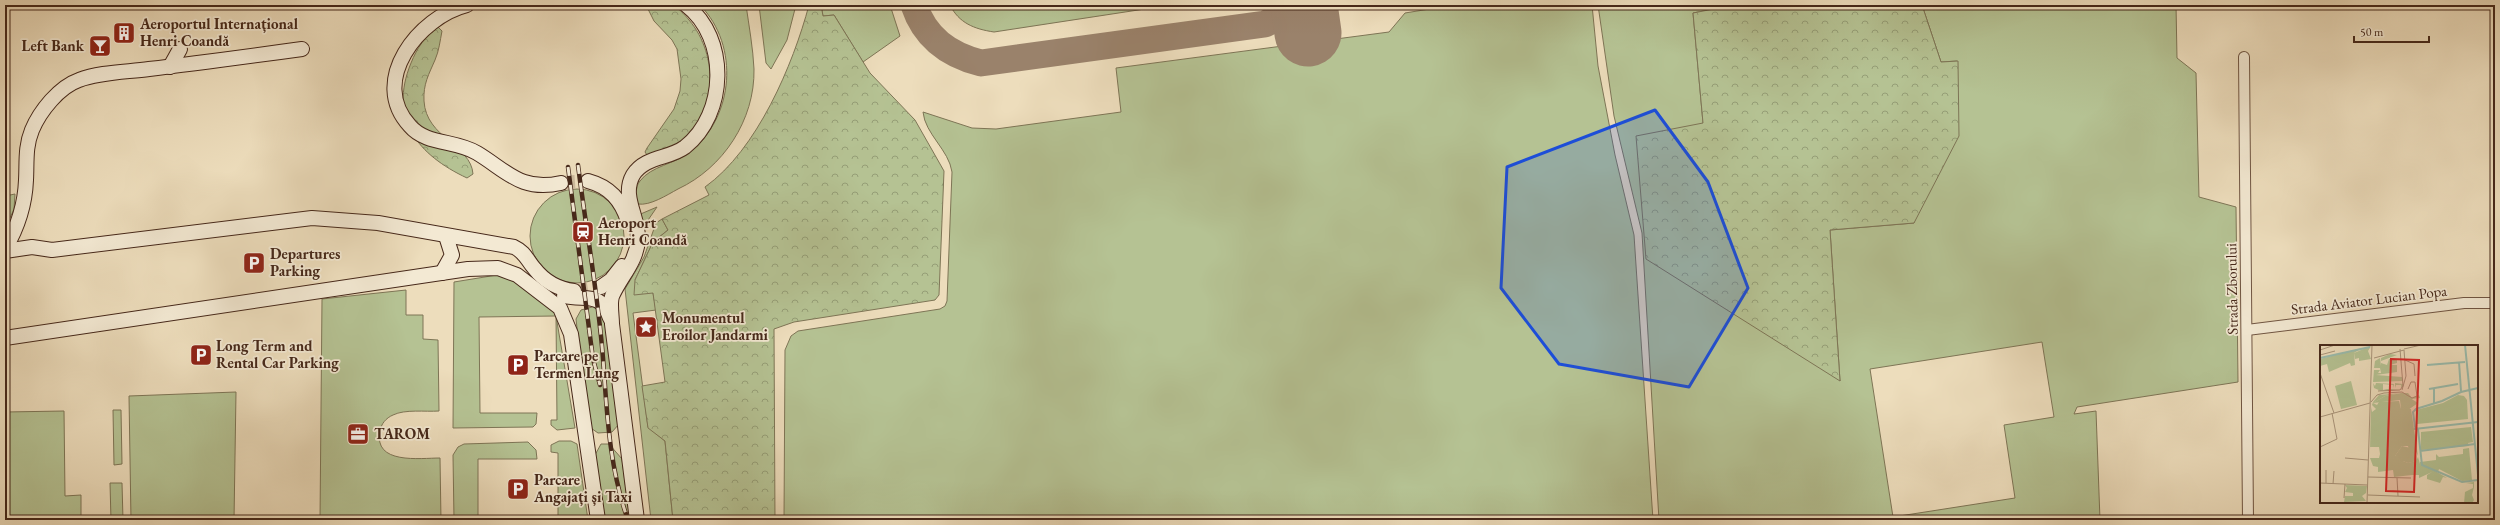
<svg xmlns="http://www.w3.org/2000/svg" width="2500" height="525" font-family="'EB Garamond',serif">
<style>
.green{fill:#b5c293;stroke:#7e7556;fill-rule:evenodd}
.forest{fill:url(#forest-crowns);stroke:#7e7556}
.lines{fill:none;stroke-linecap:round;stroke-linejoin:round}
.taxiway{stroke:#9a826b;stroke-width:27}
.runway{stroke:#9a826b;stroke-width:67}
.secondary-tunnel{stroke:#ccb99c;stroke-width:14;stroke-dasharray:14 7;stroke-linecap:butt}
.street-casing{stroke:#705542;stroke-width:12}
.secondary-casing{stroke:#46281a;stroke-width:16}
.street{stroke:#f3e9d3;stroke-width:10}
.secondary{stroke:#f3e9d3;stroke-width:14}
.rail-casing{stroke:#46281a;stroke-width:4.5}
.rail{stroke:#f3e9d3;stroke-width:3;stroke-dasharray:9;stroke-linecap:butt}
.marked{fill:#1d4ed8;fill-opacity:0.2;stroke:#1d4ed8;stroke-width:3;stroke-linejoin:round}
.labels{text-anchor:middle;stroke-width:3.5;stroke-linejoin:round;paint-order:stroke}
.poi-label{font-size:15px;font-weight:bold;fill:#46281a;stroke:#f3e9d3;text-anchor:start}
.street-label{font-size:15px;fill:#46281a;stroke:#f3e9d3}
.inset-river{fill:none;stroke:#9abcad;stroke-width:2}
.inset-road{fill:none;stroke:#aa957b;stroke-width:1}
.view{fill:#d62828;fill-opacity:0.15;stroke:#d62828;stroke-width:2}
.inset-edge{fill:none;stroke:#46281a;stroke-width:2}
</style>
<defs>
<pattern id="forest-crowns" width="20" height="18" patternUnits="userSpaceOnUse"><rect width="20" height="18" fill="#b5c293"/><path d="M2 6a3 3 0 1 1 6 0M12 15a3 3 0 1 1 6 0" fill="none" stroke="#959e77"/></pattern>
</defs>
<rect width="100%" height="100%" fill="#edddbc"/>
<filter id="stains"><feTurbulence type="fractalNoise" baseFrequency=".005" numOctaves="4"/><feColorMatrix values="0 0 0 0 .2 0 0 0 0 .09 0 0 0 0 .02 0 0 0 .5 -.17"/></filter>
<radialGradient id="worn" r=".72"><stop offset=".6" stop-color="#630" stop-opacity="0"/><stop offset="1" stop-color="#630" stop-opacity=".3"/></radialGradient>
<g class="green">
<path d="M700,5H746C749,26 753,48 754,69C755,120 723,168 678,189C667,195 650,206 638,204C634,198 635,187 640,181C651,166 675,164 690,152C734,117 740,46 700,5Z"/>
<path d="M759,5H796L787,40L771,69L766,63Z"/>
<path d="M821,5H890L900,36L863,62L834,15L823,16Z"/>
<path d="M950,5H1171L994,32C974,29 959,23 950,5Z"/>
<path d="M1454,5H1592L1598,66L1615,155L1634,235L1653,520H784L785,350L791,336L798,331L940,309L945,306L947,301L952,172C949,150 925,134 923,112L972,128L996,129L1121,112L1116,68L1389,32L1405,13Z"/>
<path d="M1598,5H1734L1693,13L1703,123L1840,381L1830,230L1914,223L1957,61L1941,62L1922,5H2176L2177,58L2196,73L2199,197L2236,207L2238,382L2077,407L2074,414L2096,411L2100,520H1659L1642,233L1614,116ZM2042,342L2054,417L2004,425L2015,498L1893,517L1870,369Z"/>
<circle cx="577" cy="236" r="47"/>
<path d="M15,194L14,209L5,229V196Z"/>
<path d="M657,207L644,226L636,216Z"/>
<path d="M662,219L668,230L653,242L635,280L653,293L656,310L633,313L648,427L665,441L673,520H651L625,289L644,257L656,223Z"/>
<path d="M497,275L509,277L552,309L556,316L575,428L557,430L551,425V420H557L556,316L479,317L480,413H537L536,424L533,427L453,428L454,282Z"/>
<path d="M406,290V315H423V339L438,340L439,411C425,412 405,409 393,415C386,418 381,424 380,431C373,465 420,458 440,458L441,520H320L322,299Z"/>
<path d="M596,306L605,310L619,424L612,432L598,433L588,426L576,319L581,310Z"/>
<path d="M236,392L234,520H131L129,396Z"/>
<path d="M113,410H121L122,464L114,465Z"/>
<path d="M64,411L65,496L81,495V520H5V412Z"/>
<path d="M571,441L577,444L588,520H558V453L551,452V445L559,441Z"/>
<path d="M528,442L536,450L537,459H478V520H454L453,455L458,447L464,444Z"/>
<path d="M601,444H609L622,459L630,520H604L595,455Z"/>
<path d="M110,483H122L123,520H111Z"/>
</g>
<g class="forest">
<path d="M646,5C653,5 663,3 670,5C677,6 685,15 689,20C719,55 718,116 679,145C671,151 656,152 647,155L645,152L647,148L674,109L680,91L681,79L677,49L672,40L654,21Z"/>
<path d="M809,5H821L823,16L834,15L870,73L915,120L944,171L939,295L935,300L794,322L774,329L775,520H673L665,441L648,428L642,386L665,382L653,293L634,295L635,280L653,242L668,230L662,219L709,195L705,187C757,150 793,65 809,5Z"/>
<path d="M1734,5H1922L1941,62L1958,61L1959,136L1914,223L1830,230L1840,381L1646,259L1636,136L1703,123L1693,13Z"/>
<path d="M438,27L442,31C440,41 439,51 435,60C429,74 423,84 424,101C426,138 471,145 473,174L467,178C418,155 388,119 411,63C417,48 425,36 438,27Z"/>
</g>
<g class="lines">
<path class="taxiway" d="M914,5C925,38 949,55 981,63L1265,24L1277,18L1290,5"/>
<path class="runway" d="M1304,5L1308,33"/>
<g class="secondary-tunnel">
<path d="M561,183L588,181"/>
<path d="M574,291L601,287"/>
</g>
<g class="street-casing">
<g id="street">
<path d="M2244,57L2248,520"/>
<path d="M2247,330L2464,303H2495"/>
</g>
</g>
<g class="secondary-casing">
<g id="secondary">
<path d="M467,5C419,17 368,81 410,126C426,145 456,140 477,153C507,171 521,192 561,183"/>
<path d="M170,67L180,49"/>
<path d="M588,181C610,187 621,200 628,221"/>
<path d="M5,249C18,227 25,206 26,180C27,162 25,147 32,130C40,111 59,87 79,80C100,72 127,72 149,69C200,63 251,56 302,49"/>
<path d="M5,251L32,247L52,250L312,218L378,223L514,247C525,252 527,260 534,268C544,281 558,289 574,291"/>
<path d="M442,273L452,255L446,236"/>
<path d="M601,287L611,280L622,266"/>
<path d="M564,296C586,301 601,291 610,318"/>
<path d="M5,338L468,269L498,268L517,275L560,308L571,334L598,520"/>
<path d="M637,520L612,324C612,315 609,301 613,294C622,275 637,261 638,239C639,217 621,196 633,175C645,156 669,159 685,147C727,114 729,38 686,5"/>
</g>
</g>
<use href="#street" class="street"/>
<use href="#secondary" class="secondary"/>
<g class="rail-casing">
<g id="rail">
<path d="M578,165C586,229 598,294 603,358C607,413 609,467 628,520"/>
<path d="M568,167L593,359L600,385"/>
</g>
</g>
<use href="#rail" class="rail"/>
</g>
<path class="marked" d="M1655,110L1708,182L1748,288L1689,387L1559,364L1501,288L1507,167Z"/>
<defs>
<g id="building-square" transform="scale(1.15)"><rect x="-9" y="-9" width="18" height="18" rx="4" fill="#8f2418" stroke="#f3e9d3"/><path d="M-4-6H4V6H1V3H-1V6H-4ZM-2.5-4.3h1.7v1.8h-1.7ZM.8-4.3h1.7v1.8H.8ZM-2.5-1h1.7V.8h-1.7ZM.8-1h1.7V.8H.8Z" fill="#fff"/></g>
<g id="bar-square" transform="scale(1.15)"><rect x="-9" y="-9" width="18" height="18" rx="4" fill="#8f2418" stroke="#f3e9d3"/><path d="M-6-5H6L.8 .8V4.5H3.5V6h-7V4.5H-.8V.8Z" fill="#fff"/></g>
<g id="station-square" transform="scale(1.15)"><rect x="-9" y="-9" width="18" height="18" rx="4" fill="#8f2418" stroke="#f3e9d3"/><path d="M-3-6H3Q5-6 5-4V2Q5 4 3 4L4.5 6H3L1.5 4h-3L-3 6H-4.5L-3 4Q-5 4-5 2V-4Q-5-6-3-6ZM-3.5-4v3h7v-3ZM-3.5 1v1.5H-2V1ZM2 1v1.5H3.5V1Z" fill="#fff"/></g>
<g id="parking-square" transform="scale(1.15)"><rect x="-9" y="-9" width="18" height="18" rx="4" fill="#8f2418" stroke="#f3e9d3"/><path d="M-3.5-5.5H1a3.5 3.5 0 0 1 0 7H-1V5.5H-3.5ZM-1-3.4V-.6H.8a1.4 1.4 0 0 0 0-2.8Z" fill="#fff"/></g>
<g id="sight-square" transform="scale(1.15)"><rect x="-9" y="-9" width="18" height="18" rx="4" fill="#8f2418" stroke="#f3e9d3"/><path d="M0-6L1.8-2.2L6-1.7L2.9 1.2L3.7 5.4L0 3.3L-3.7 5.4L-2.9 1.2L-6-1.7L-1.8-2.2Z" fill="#fff"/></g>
<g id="office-square" transform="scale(1.15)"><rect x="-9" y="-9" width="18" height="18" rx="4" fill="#8f2418" stroke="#f3e9d3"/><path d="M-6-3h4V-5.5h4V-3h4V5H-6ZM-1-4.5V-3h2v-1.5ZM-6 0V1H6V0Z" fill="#fff"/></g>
</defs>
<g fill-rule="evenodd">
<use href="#building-square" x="124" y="33"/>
<use href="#bar-square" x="100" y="46"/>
<use href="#station-square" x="583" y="232"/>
<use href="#parking-square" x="254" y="263"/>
<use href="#sight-square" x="646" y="327"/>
<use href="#parking-square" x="201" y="355"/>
<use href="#parking-square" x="518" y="365"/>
<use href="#office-square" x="358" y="434"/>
<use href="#parking-square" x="518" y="489"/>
</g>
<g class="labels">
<g class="poi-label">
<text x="140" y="29">Aeroportul Internațional<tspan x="140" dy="17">Henri Coandă</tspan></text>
<text x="84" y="51" text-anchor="end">Left Bank</text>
<text x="598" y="228">Aeroport<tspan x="598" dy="17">Henri Coandă</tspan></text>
<text x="270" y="259">Departures<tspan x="270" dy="17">Parking</tspan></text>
<text x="662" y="323">Monumentul<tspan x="662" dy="17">Eroilor Jandarmi</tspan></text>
<text x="216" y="351">Long Term and<tspan x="216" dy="17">Rental Car Parking</tspan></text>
<text x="534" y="361">Parcare pe<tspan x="534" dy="17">Termen Lung</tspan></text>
<text x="374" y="439">TAROM</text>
<text x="534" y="485">Parcare<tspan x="534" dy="17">Angajați și Taxi</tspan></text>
</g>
<g class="street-label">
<text transform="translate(2232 289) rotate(-91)" y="5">Strada Zborului</text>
<text transform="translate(2369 300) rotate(-7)" y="5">Strada Aviator Lucian Popa</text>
</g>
</g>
<g transform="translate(2320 345)">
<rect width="158" height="158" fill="#edddbc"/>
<path d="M42,3L34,8L35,20L31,21L30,18L9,27L7,19L0,21V14ZM70,9L77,10L61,16V18L67,20L69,14H77V18L70,20H77V27L56,30L82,32L83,36L53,37L54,25H60L58,28H61L60,23H54L55,16L60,13V21L61,13ZM31,36L37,60L21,64L15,41ZM53,38L55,41L56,38L74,39L73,43V40L63,39V45L67,44H81V40H76L75,43V38L83,39V41L81,44L61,46L54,43ZM81,48L65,51L53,58L57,60L59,57L79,56L81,64H91L98,111L95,104L89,105L88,101H82L75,111H83V116L88,118L96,116L98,112L100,119V117L116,115V109L119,112L143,109V104L149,103L152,135H156L142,136L119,124L118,127L110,123L127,133L123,132L120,138L107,134V130L112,127L99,133V130H92L74,132L73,125L58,127V122L53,121L50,113H59L60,109L59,102H50V105L51,62L52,67L56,64L52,60L53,57L59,50L82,48H88L92,53L99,50L100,53L91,54ZM138,50L144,51L147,55L148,74L97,79L96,65L123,58ZM151,82L153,97L148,98L149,101L101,105V87ZM154,137V142L152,150L154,155L152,158H144L145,147L153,143V139L146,138ZM25,140L47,141L46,148L42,151L46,156L24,157L25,151H33V148L25,147L27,143Z" fill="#b5c293"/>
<path d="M51,1L48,6L51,14L39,16V13L35,14L34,8ZM82,48L98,58L88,65L81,64L80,55L53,58L65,51ZM82,101L95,104L97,116L88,118L83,116V111H75Z" fill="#b5c293"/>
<path class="inset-river" d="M145,0L158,130M0,13L50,2M139,17L141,46M107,20L145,17M158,43L141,47L122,56L96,64L93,67L95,82L98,84L102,120L142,137L158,135M109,44L138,39M114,58V44M94,84L158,77M100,106L155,99"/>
<path class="inset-road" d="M84,4L101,0M0,5L15,0M0,10L15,6M54,13L84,5L86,31L82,45M85,15L94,19L95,31M0,28L14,68M58,46L80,45L83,41L80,4M51,57L57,50L64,48L82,47L92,53L97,51L95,37H91L88,44M0,72L50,58M0,102L17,94L12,68M25,113L48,115M48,132L91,133M77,133L78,151M0,138L47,140M6,138V125M13,139L14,126M48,150L100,152M24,153L25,139M47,158L52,0"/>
<path class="view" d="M71,14L99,15L94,147L66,146Z"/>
<rect width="158" height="158" class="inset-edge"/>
</g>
<rect width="2500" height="525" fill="none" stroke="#edddbc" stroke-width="20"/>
<rect x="6" y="6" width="2488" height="513" fill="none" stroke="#46281a" stroke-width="2"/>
<rect x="10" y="10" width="2480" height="505" fill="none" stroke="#46281a"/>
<path d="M2354 36v6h75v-6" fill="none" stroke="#46281a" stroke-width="2"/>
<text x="2360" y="36" font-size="12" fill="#46281a" stroke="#f3e9d3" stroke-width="3" paint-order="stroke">50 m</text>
<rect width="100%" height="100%" filter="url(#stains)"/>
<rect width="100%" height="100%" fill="url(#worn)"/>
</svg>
